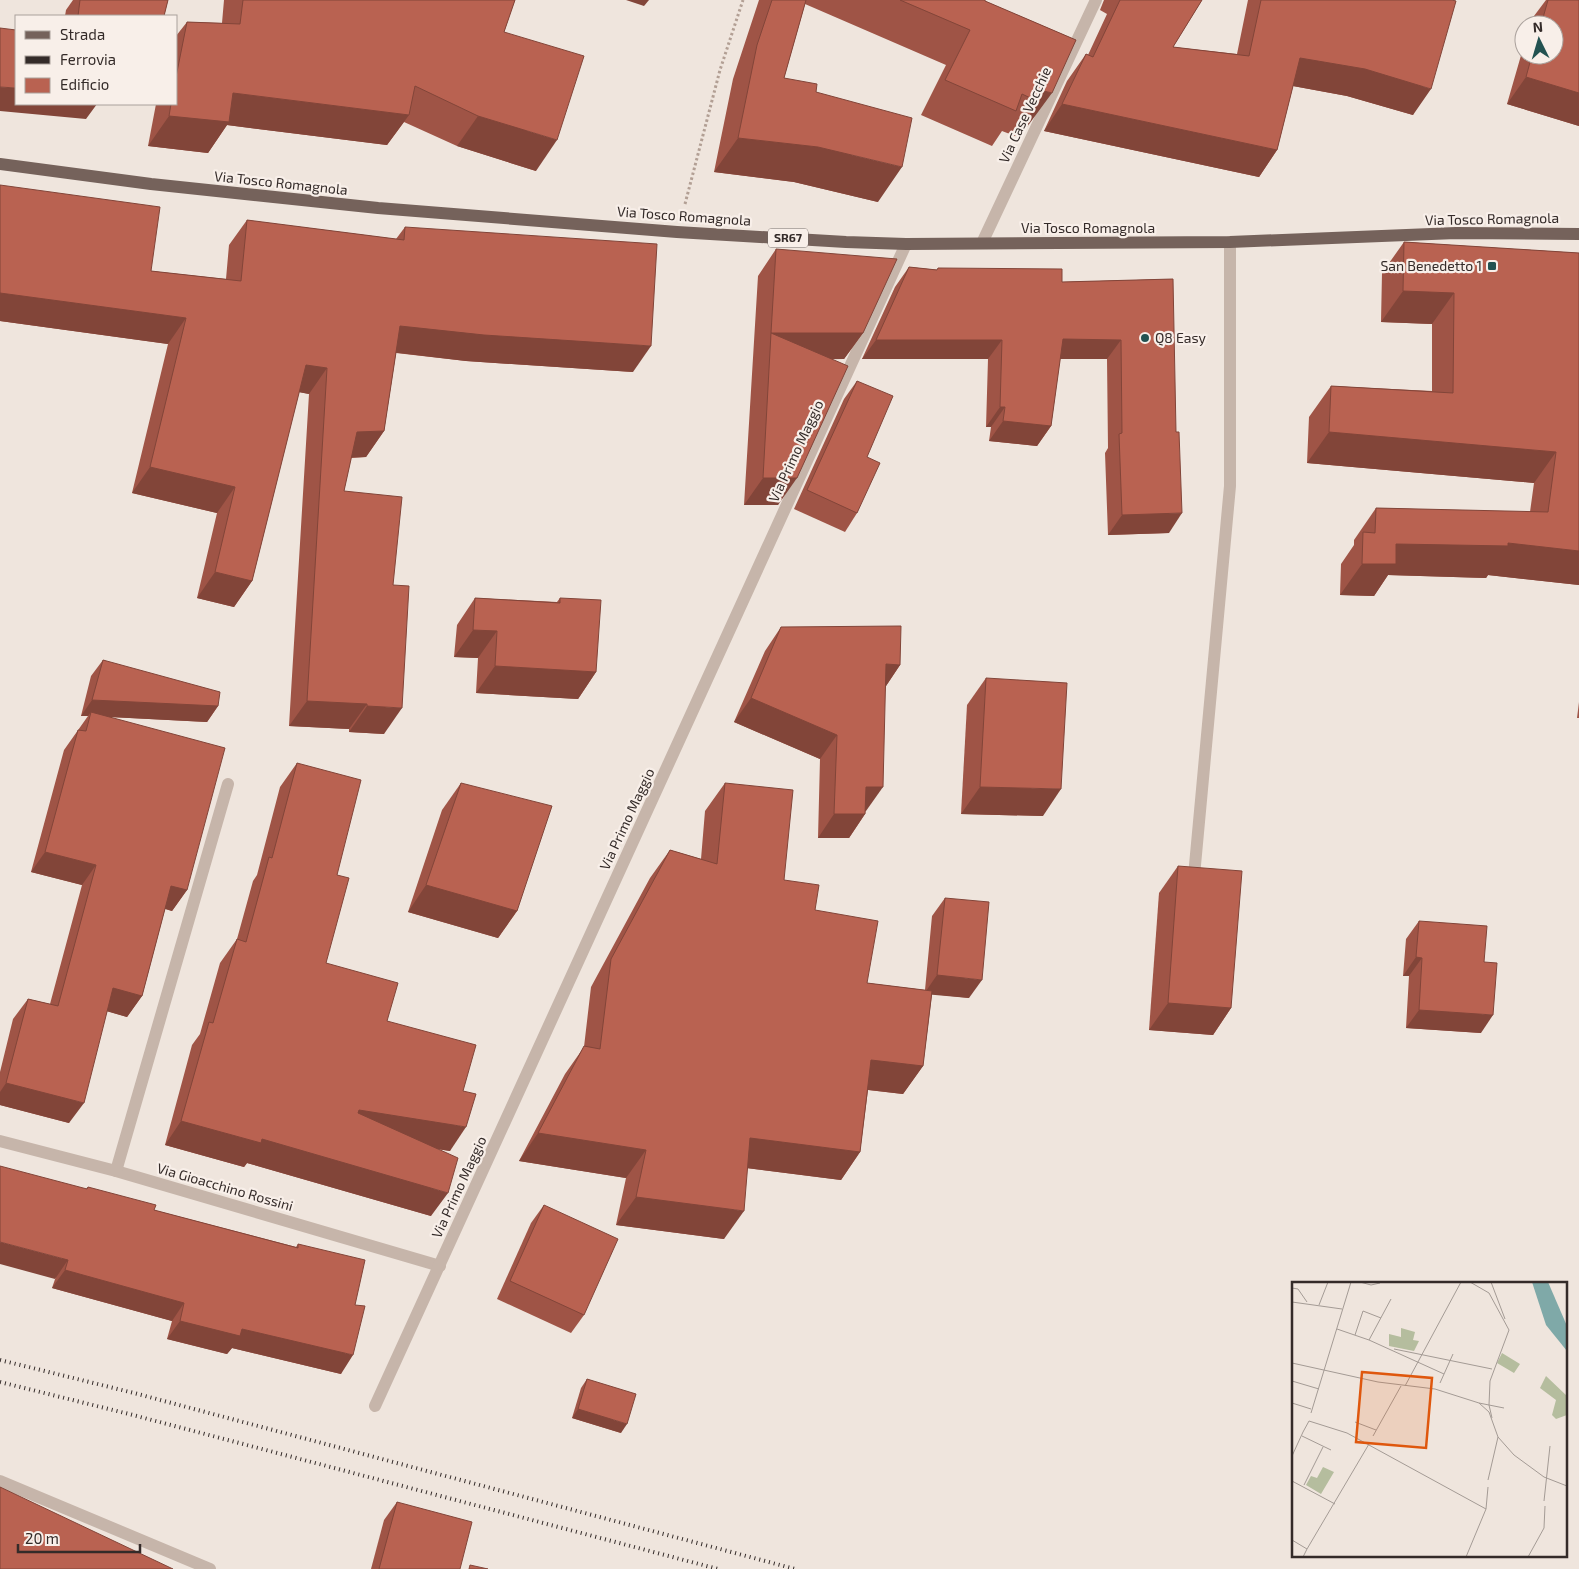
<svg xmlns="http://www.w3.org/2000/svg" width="1579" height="1569" font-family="'Exo 2',sans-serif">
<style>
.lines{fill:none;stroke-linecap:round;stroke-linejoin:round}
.path{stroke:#b29f94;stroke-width:3;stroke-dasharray:2.5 2.5;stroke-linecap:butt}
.minor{stroke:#c6b5aa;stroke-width:12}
.major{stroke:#75625b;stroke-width:12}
.rail{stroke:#342b29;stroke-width:4;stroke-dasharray:1 4;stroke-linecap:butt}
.wall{fill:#9f5446}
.shaded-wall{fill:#824539}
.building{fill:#b96251;stroke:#824539}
.poi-dot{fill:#235251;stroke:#f8efe9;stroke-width:2}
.labels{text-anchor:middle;stroke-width:4.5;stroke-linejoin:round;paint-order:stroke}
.shield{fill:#f8efe9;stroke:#6f6663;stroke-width:1}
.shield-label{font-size:12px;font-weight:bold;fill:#342b29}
.street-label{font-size:14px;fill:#342b29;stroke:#f8efe9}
.poi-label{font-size:14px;fill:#342b29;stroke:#f8efe9;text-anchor:end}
.inset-road{fill:none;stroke:#a49b95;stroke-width:1}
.view{fill:#df570d;fill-opacity:0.15;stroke:#df570d;stroke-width:2.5}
.inset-edge{fill:none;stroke:#342b29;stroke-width:2.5}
</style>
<rect width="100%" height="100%" fill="#efe5dd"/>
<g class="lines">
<path class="path" d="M685,204L720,70L743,0"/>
<g class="minor">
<path d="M982,243L1096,0"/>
<path d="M1194,876L1230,486V242"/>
<path d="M0,1141L116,1171L440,1266"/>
<path d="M116,1171L228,784"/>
<path d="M375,1406L906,244"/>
<path d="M0,1481L210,1569"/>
</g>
<path class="major" d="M0,164L151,184L378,208L677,232L846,242L906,244L1230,242L1456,233L1579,234"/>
<g class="rail">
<path d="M0,1360L134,1393L795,1569"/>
<path d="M0,1382L129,1414L718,1569"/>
</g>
</g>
<g class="wall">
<path d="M73,0H168L164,16H65L66,10Z"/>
<path d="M224,0H515L504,32L536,171L457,146L404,122L387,145L227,125L208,153L148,146L156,104H176V36L187,22L222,23Z"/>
<path d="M759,0H985V1L1076,40L1027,127L1022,126L1015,136L1002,131L992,146L921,115L946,65L805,4L784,78L816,92L878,202L794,182L714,172L733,79Z"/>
<path d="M1104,0H1202L1173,47L1237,54L1248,0H1452L1413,115L1347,96L1293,86L1277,150L1259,177L1044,131L1067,81L1086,54L1088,55L1107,14L1100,10Z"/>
<path d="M1546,0H1579V126L1507,104L1524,45V55H1554V25H1530L1531,20Z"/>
<path d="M0,185L151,271L226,279L229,245L247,220L396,239L405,227L633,372L466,361L396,353L384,431L366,457L351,458L344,491L393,585L384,734L349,732V729L289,726L309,394L299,392L252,581L234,607L197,598L217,513L132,493L168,344L0,321Z"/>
<path d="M1404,242L1579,253V585L1488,575L1486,578L1388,575L1374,596L1340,595L1341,564L1354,545V540L1376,508L1530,512L1534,483L1307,463L1309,417L1331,386L1432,391V324L1381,322L1382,273Z"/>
<path d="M776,249L863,333L844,359H833L778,505H744L758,276Z"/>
<path d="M909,267L1062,282L1173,279L1169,533L1108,535L1105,453L1108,448L1107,359H1060L1051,426L1037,446L989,441L991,427H986L988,359H862L895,287Z"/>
<path d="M857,381L867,457L857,513L845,532L794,509L844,399Z"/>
<path d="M475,598L557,602L560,598L596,672L578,699L476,693L478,658L454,657L457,625Z"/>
<path d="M781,627L900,665L886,686L865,814L849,838H818L820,759L734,722L765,651Z"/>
<path d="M103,660L218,706L207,722L111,717L187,890L172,911L165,909L142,996L127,1017L107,1011L69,1123L0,1105V1072L13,1019L28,999L50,1004L82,885L31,872L64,750L88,716H81L91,676Z"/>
<path d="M986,678L1043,816L961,814L967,705Z"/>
<path d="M1579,702V718H1577Z"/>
<path d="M297,763L337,875L326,963L387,1021L463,1091L450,1151L437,1149L431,1216L247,1163L244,1167L165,1145L192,1045L200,1034L220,963L237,939L253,881L257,875L280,787Z"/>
<path d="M461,783L517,911L498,938L408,912L442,810Z"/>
<path d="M725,783L784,880L815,910L867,983L925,990L932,916L945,898L969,998L932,994L923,1066L903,1094L868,1090L860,1152L841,1180L747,1168L724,1239L616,1225L626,1178L519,1161L565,1074L584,1047L591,987L650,878L670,850L701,859L705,811Z"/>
<path d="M1178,866L1231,1008L1213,1035L1149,1030L1159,893Z"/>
<path d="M1419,921L1484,962L1481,1033L1406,1028L1409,976H1403L1406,939Z"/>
<path d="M88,1187L154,1210L296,1247L298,1244L355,1305L341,1374L232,1348L227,1354L167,1339L172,1321L52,1288L86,1189Z"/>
<path d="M544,1205L584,1315L571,1333L497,1299L531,1223Z"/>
<path d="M587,1379L621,1433L572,1418L581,1388Z"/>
<path d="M397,1502L460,1569H371L384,1520Z"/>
</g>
<g class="shaded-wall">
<path d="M626,0H649L644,6Z"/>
<path d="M1300,58L1365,69L1431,89L1413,115L1347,96L1282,84Z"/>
<path d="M1526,77L1579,93V126L1507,104Z"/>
<path d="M0,87L16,88V104H97L86,119L0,111Z"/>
<path d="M1044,91L1052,93L1027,127L1022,126L1039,102Z"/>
<path d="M233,93L409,115L387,145L227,125L208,153L148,146L169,116Z"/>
<path d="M1062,104L1277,150L1259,177L1044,131Z"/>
<path d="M478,116L557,140L536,171L457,146Z"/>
<path d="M738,138L818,147L902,167L878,202L794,182L714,172Z"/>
<path d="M1403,291L1454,293L1432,324L1381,322Z"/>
<path d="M0,293L186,318L168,344L0,321Z"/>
<path d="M400,326L651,346L633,372L466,361L382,351Z"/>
<path d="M771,333L753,360L771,333H863L844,359L770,360Z"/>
<path d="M1063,339L1121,340L1107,359H1049Z"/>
<path d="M876,340H1002L988,359H862Z"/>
<path d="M306,365L327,368L309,394L288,390Z"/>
<path d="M1000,407H1005L991,427H986Z"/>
<path d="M1003,421L1051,426L1037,446L989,441Z"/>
<path d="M384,431L366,457L339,458L357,432Z"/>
<path d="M1329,432L1556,452L1534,483L1307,463Z"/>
<path d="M150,467L235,487L217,513L132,493Z"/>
<path d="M763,478H797L778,505H744Z"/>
<path d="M1182,513L1169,533L1108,535L1122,515Z"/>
<path d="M1508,543L1579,551V585L1488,575L1486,578L1388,575L1374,596L1340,595L1362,564L1396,544Z"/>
<path d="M215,572L252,581L234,607L197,598Z"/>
<path d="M473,630L497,631L478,658L454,657Z"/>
<path d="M886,664L900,665L884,689Z"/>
<path d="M495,666L596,672L578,699L476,693Z"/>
<path d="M751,698L837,735L820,759L734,722Z"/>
<path d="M92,700L218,706L207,722L90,716L91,712L88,716H81Z"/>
<path d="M307,701L367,704L349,729L289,726Z"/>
<path d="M367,706L402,708L384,734L349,732Z"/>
<path d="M866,787H883L866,811H849Z"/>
<path d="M980,787L1061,789L1043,816L961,814Z"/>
<path d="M834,814H865L849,838H818Z"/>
<path d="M45,852L96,865L82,885L31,872Z"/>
<path d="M426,885L517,911L498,938L408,912Z"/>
<path d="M171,886L187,890L172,911L157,906Z"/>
<path d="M1416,957L1422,958L1409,976H1403Z"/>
<path d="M937,975L982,980L969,998L924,994Z"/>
<path d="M113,988L142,996L127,1017L99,1009Z"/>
<path d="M1168,1003L1231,1008L1213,1035L1149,1030Z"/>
<path d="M1419,1010L1493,1015L1481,1033L1406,1028Z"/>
<path d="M871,1060L923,1066L903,1094L852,1088Z"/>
<path d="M6,1083L84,1103L69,1123L0,1105V1092Z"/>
<path d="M359,1110L466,1127L450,1151L342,1134Z"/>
<path d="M181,1121L262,1139L448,1193L431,1216L247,1163L244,1167L165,1145Z"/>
<path d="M538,1133L646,1150L626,1178L519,1161Z"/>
<path d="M750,1138L860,1152L841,1180L730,1166Z"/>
<path d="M636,1197L744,1211L724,1239L616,1225Z"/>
<path d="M0,1242L68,1260L55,1279L0,1264Z"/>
<path d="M65,1270L184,1303L172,1321L52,1288Z"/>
<path d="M180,1321L242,1329L353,1355L341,1374L232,1348L227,1354L167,1339Z"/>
<path d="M578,1409L627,1424L621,1433L572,1418Z"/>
</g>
<g class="building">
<path d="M80,0H168L164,16H78Z"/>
<path d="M243,0H515L504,32L584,56L557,140L478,116L415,86L409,115L233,93L229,122L169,116L171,104H176V77L187,22L240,24Z"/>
<path d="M772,0H806L784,78L817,84L816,92L912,118L902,167L818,147L738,138L757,45Z"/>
<path d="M900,0H985V1L1076,40L1052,93L1044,91L1039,102L1022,94L1016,111L945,80L970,30Z"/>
<path d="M1120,0H1202L1173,47L1249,56L1261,0H1452L1456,1L1431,89L1365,69L1300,58L1277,150L1062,104L1086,54L1093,57Z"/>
<path d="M1548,0H1579V93L1526,77L1532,55H1554V25H1541Z"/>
<path d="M0,28L16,30V88L0,87Z"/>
<path d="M0,185L160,207L151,271L241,281L247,220L404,240L405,227L657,244L651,346L484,335L400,326L384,431L357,432L344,491L402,497L393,585L409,586L402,708L367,706V704L307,701L327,368L306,365L252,581L215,572L235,487L150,467L186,318L0,293Z"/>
<path d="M1404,242L1579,253V551L1508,543V546L1396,544V564H1362L1363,532L1375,533L1376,508L1548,512L1556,452L1329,432L1331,386L1453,393L1454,293L1403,291Z"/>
<path d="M776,249L897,259L863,333H771Z"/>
<path d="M909,267L937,270L938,268L1062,269V282L1173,279L1176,432H1179L1182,513L1122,515L1119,434L1122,433L1121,340L1063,339L1051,426L1003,421L1005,407H1000L1002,340H876Z"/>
<path d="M771,333L848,366L797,478H763Z"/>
<path d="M857,381L893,396L867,457L880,463L857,513L807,490Z"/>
<path d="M475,598L560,603V598L601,600L596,672L495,666L497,631L473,630Z"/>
<path d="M901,626L900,665L886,664L883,787H866L865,814H834L837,735L751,698L781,627Z"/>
<path d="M103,660L220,692L218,706L92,700Z"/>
<path d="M986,678L1067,683L1061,789L980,787Z"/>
<path d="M91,712L225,748L187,890L171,886L142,996L113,988L84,1103L6,1083L28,999L58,1006L96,865L45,852L78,730L86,731Z"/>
<path d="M297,763L361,780L337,875L349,878L326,963L398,983L387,1021L476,1045L463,1091L476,1094L466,1127L359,1110L358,1113L458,1158L448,1193L262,1139L261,1143L181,1121L209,1022L213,1023L237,939L246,942L269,857L272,858Z"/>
<path d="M461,783L552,806L517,911L426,885Z"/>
<path d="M725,783L793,790L784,880L819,885L815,910L878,921L867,983L932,991L923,1066L871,1060L860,1152L750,1138L744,1211L636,1197L646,1150L538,1133L584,1046L600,1049L611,959L670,850L717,864Z"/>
<path d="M1178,866L1242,871L1231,1008L1168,1003Z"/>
<path d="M945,898L989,902L982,980L937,975Z"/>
<path d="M1419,921L1487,926L1484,962L1497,963L1493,1015L1419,1010L1422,958L1416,957Z"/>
<path d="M0,1166L87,1189L88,1187L156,1205L154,1210L298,1248V1244L365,1260L355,1305L365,1306L353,1355L242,1329L240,1336L180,1321L184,1303L65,1270L68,1260L0,1242Z"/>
<path d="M544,1205L618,1239L584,1315L510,1281Z"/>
<path d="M587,1379L636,1394L627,1424L578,1409Z"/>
<path d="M0,1487L173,1569H0Z"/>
<path d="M397,1502L472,1522L460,1569H379Z"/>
<path d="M470,1565L488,1569H469Z"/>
</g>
<g class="poi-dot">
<rect x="1487" y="261" width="10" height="10" rx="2.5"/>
<circle cx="1145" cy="338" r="5"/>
</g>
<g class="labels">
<rect class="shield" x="768" y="228.5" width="40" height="19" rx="4"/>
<g class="shield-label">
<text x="788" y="242">SR67</text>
</g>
<g class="street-label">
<text transform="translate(1025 115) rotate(-65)" y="5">Via Case Vecchie</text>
<text transform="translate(281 183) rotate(6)" y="5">Via Tosco Romagnola</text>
<text transform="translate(684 216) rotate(4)" y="5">Via Tosco Romagnola</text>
<text transform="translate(1492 219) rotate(-1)" y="5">Via Tosco Romagnola</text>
<text x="1088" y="233">Via Tosco Romagnola</text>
<text transform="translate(796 451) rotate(-65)" y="5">Via Primo Maggio</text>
<text transform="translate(627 819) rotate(-65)" y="5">Via Primo Maggio</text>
<text transform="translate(225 1187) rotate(16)" y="5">Via Gioacchino Rossini</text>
<text transform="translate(459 1187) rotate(-65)" y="5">Via Primo Maggio</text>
</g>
<g class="poi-label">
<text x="1482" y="271">San Benedetto 1</text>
<text x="1155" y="343" text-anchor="start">Q8 Easy</text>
</g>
</g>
<g transform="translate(1292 1282)">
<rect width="275" height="275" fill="#efe5dd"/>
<path d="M109,46L123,50L121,58L127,59L122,69L97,64V52L109,55ZM210,71L228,82L222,91L205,81ZM254,94L275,114V133L264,137L260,133L264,118L248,106ZM31,185L42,190L29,212L14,203L19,194L25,196Z" fill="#b5bd9e"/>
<path d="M240,0H256L275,44V69L254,43Z" fill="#7fa9a8"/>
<path class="inset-road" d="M68,0L79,3L88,1M178,0L197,11L217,48L198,99L197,123L200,136M199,0L213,37M0,6L6,7L15,20M0,20L50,27M27,23L36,0M45,47L77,58L152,92M63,53L71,29L89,36M77,58L99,17M102,67L200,87M0,81L86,100L143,107L187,121L197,130L206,155L222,173L252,195L275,204M0,99L27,107M148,101L161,72M113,104L169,0M0,121L19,127M187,121L212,126M19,131L59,0M63,140L84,148M11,150L17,139L55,151L194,227M10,154L39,168M81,154L109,104M0,174L11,150M196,198L206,155M0,199L43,222M12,203L31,165M252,219L258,164M0,258L15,267L11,275M15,267L77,162M174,275L194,227L196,205M236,275L252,246L253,224"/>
<path class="view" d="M70,90L140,96L134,166L64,160Z"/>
<rect width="275" height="275" class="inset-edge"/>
</g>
<rect x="15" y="15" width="162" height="90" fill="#f8efe9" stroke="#aaa19c"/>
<rect x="25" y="31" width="25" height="8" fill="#75625b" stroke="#aaa19c"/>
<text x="60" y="40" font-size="15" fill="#342b29">Strada</text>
<rect x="25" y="56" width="25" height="8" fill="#342b29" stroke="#aaa19c"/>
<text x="60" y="65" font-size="15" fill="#342b29">Ferrovia</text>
<rect x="25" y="78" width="25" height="15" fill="#b96251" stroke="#aaa19c"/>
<text x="60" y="90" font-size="15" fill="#342b29">Edificio</text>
<g transform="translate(1539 40) rotate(355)"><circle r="24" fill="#f8efe9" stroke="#aaa19c"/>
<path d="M0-4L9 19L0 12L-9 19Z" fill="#235251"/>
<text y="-8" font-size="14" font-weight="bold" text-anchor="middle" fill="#342b29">N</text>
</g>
<path d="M18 1544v8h122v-8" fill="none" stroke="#342b29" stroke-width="2.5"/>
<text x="25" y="1544" font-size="15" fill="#342b29" stroke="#f8efe9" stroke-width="4" paint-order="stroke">20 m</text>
</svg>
